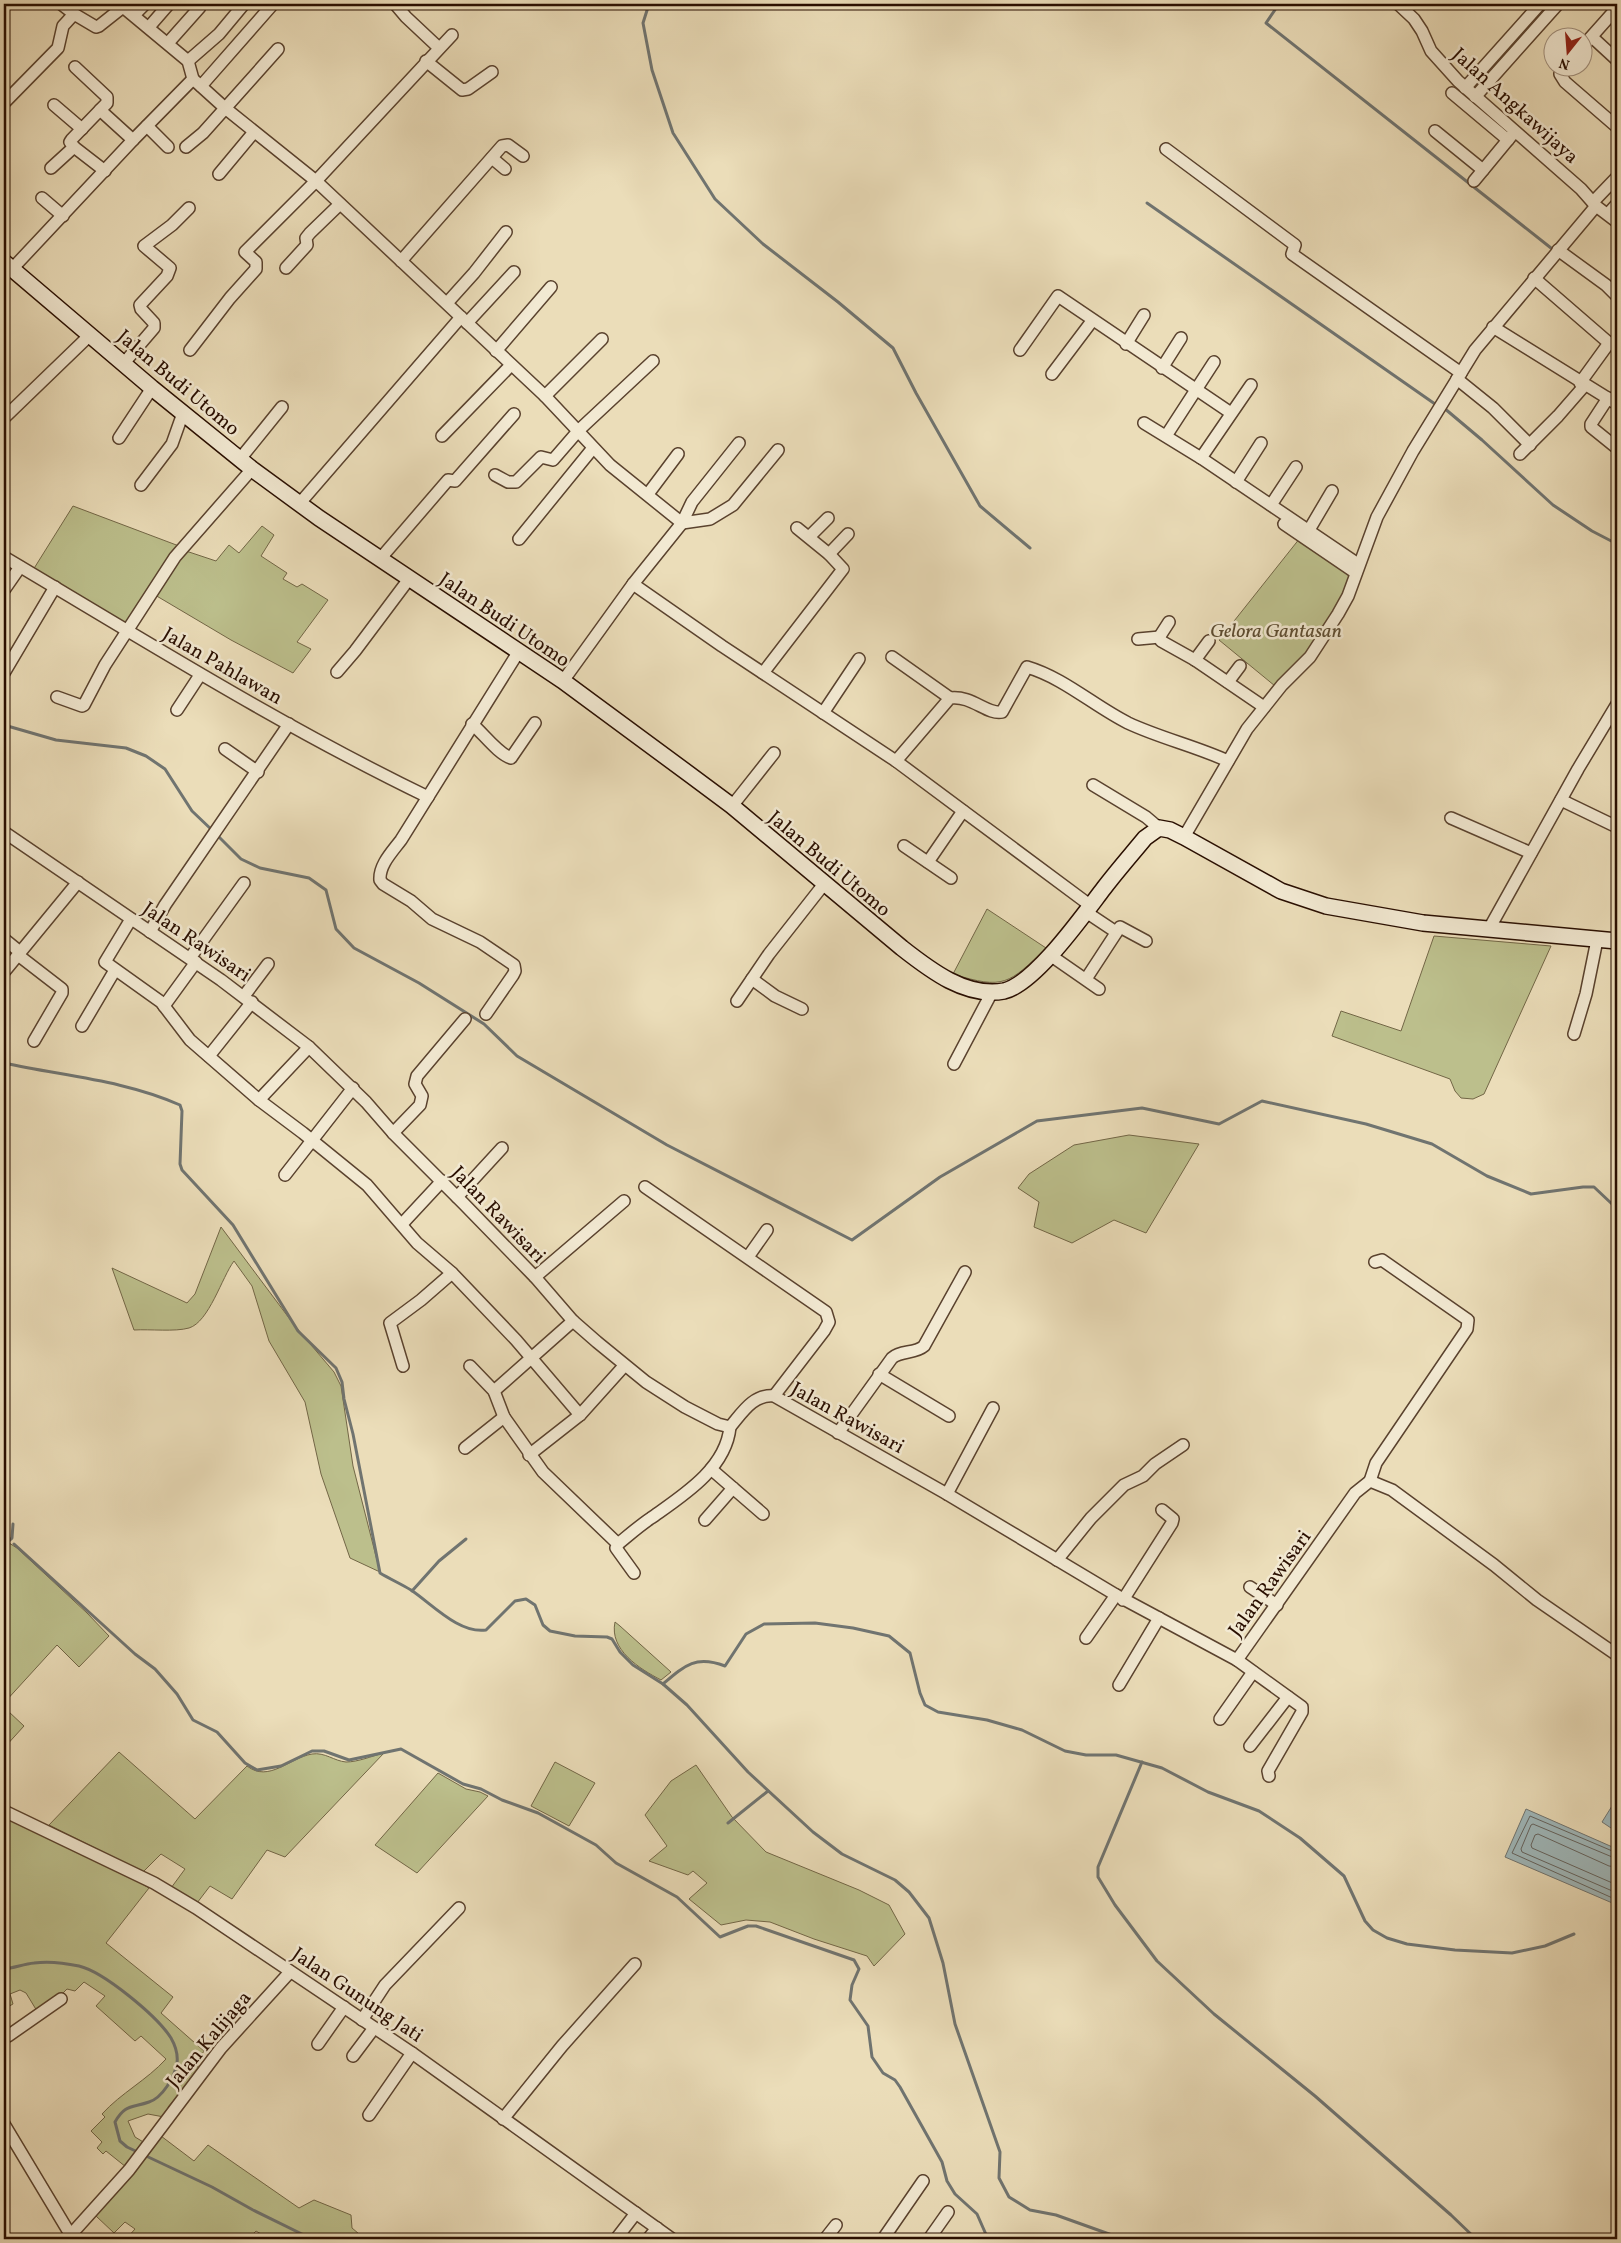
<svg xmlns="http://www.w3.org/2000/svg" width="1621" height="2243" font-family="Vollkorn,serif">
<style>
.green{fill:#bcbf8c;stroke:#726646}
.water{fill:#9fb8bb;stroke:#707470}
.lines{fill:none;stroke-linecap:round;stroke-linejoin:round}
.shore{stroke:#64635e;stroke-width:1}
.stream{stroke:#707470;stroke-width:3}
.street-casing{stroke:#5a422e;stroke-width:14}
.secondary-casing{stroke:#290e00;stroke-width:18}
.street{stroke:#f2e9d2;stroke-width:11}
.secondary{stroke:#f2e9d2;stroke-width:15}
.labels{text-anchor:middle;stroke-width:5;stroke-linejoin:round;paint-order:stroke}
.street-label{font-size:20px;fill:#290e00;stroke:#f2e9d2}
.park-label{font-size:20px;font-style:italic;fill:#5c4c31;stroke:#f2e9d2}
</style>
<rect width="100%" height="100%" fill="#ebddb9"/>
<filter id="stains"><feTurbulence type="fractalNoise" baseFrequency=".004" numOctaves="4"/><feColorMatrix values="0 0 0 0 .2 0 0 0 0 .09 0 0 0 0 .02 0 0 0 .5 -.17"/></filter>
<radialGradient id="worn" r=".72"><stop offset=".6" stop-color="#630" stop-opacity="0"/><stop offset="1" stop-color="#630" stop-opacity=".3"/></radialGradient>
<g class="green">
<path d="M73,506L179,546L127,624L33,570Z"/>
<path d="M262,526L274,535L261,556L287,573L283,579L297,587L302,584L328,600L297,642L311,649L293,673L231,640L155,595L186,551L216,561L229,545L239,553Z"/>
<path d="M1300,538L1346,570L1349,577L1333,617L1309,650L1275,686L1219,640Z"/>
<path d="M987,909L1046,948C1009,984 1004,990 953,974Z"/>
<path d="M1434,936L1551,946L1484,1094L1473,1099L1461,1098L1455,1091L1450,1079L1332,1036L1341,1011L1401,1031Z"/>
<path d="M1129,1135L1199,1144L1146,1233L1114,1220L1072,1243L1034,1227L1039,1202L1018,1188L1029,1174L1074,1145Z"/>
<path d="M221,1227L295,1326L334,1372L341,1386L353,1466L380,1572L350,1558L321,1474L305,1402L269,1341L252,1286L234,1261C222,1277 209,1322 189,1328C175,1332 150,1329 134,1330L112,1268L187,1303L195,1294Z"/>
<path d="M9,1543L17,1548L87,1613L109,1636L79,1667L57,1645L4,1703V1547Z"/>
<path d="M615,1622L620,1626L671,1672L661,1680C640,1669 609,1650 615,1622Z"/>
<path d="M8,1711L24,1726L4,1748V1716Z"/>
<path d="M119,1752L195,1819L247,1766C269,1783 289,1758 312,1754C325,1752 334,1761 346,1762C358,1762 372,1756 384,1753L285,1857L267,1850L232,1899L210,1886L197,1903L171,1888L185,1869L161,1854L143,1872L49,1825Z"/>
<path d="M555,1762L595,1783L569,1826L531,1806Z"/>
<path d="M696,1765L732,1817L766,1852L859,1890L889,1905L905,1934L874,1966L867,1956L814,1939L770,1922L746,1920L721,1925L689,1899L707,1883L693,1871L688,1875L649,1861L667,1846L645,1815L671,1781Z"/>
<path d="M438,1773L466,1789L480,1792L488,1796L417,1873L375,1845Z"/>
<path d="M4,1816L124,1873L149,1888L106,1943L173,1997L161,2013L204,2051C194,2065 200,2062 197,2074C193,2085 175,2098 168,2107L170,2110L164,2117L148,2114L128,2121L135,2137L145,2143L126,2167L106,2151L103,2154L97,2148L102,2142L91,2131L105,2117L102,2114C121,2093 147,2080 166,2059L141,2036L135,2041L96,2006L105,1996L84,1982L75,1991L67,1989L58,1998L37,2011L26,1993L20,1990L10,1994L13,2004L4,2009Z"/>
<path d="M161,2136L194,2161L208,2145L299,2208L314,2200L351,2215L352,2228L365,2239H265L266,2237L256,2231L248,2239H126L135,2229L125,2222L114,2233L96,2216Z"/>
</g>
<g class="water">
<path d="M1617,1798V1832L1602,1822Z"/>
<path d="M1526,1809L1617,1849V1905L1505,1857Z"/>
</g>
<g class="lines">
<g class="shore">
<path d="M1617,1853L1530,1816L1512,1853L1617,1900"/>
<path d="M1617,1859L1533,1824L1531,1825L1521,1849L1522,1852L1617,1893"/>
<path d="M1617,1867L1609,1866L1538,1834L1535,1835L1531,1845L1532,1848L1617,1885"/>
</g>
<g class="stream">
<path d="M649,4L643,23L652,70L673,133L715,199L763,244L838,302L893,348L916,393L980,506L1030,548"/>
<path d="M887,4L889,8"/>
<path d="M1279,4L1266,23L1551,248"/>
<path d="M1147,203L1435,404"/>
<path d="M1444,408L1482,440L1553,505L1592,531L1617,544"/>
<path d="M4,725L56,740L126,748L146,756L165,769L192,811L213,831"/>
<path d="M217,835L241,859L260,868L309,878L326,890L336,929L354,948L419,983L484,1024L517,1056L667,1145L852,1240L940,1177L1037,1121L1142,1108L1219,1124L1262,1101L1366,1124L1432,1144L1487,1176L1531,1194L1583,1187H1594L1612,1204L1617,1206"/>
<path d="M4,1063C63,1076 124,1080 180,1105L182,1111L180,1164L182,1170L233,1225L298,1331L336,1368L342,1382L344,1399L353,1434L380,1573C390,1579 401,1584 411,1590C432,1604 459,1634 486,1630L515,1601L526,1599L535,1605L543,1625L550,1631L575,1636L607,1637L612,1639L620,1652L633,1665L663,1684L687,1705L748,1772L813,1832L842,1854L895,1880L909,1892L929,1918L943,1963L955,2024L1000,2152L999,2178L1009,2197L1030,2210L1056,2215L1123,2239"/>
<path d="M14,1544L135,1654L155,1669L177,1694L193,1720L217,1732L245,1763L257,1770L281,1766L312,1751H324L349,1760L401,1749L463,1784L481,1789L502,1800L538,1813L596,1845L616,1863L677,1897L720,1937L748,1926H756L854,1960L859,1969L852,1985L850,2000L868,2026L872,2057L883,2073L895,2080L900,2087L942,2162L947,2181L955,2194L977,2214L988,2239"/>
<path d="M4,1545L12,1538L13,1524"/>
<path d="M412,1591L439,1561L466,1539"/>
<path d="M663,1684C685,1665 696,1655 725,1666L746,1634L764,1624L815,1623L853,1628L889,1636L910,1653L920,1693L925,1705L938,1712L987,1720L1022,1730L1065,1751L1086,1755H1116L1162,1768L1208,1792L1259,1811L1300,1838L1344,1876L1365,1921L1373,1930L1387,1938L1407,1944L1455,1950L1512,1953L1545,1946L1574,1934"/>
<path d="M1142,1762L1098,1867V1877L1115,1905L1157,1961L1214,2014L1315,2096L1451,2215L1476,2239"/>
<path d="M728,1823L768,1791"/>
<path d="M4,1969C14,1968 24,1964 34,1963C48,1961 65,1963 79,1966C104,1972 157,2016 171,2038C175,2045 178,2055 177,2063C175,2077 162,2098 149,2102C132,2108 125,2104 115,2122L120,2141L127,2147L212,2187L253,2210L312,2239"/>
</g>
<g class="street-casing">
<g id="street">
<path d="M61,4L74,14"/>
<path d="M395,4L406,17L439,48"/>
<path d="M1398,4L1414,19L1422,31L1431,51L1458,81L1581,189L1596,206L1617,222"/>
<path d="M134,15L145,4"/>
<path d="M149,27L169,4"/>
<path d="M1592,37L1617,60"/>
<path d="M168,43L200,7"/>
<path d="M1584,45L1617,8"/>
<path d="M188,61L219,34L244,4"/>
<path d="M426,61L462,90L468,89L492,72"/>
<path d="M75,67L107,97V103L100,110"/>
<path d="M1561,68L1560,74L1565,82L1617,127"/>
<path d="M201,86L273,4"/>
<path d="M1465,88L1540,4"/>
<path d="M1452,93L1508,140"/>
<path d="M1475,97L1558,4"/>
<path d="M4,103L58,48L63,26L74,14L96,27L99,26L123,7L188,61L193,79L225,108L316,181L545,396L610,465L682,523L710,519L733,505L778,450"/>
<path d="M54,105L82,129"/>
<path d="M147,126L168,147"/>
<path d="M1435,131L1483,170"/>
<path d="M186,147L203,133L278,49"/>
<path d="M1166,149L1295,245L1292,254L1461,373"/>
<path d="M492,158L505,169"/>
<path d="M51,168L74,147"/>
<path d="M105,171L74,147L70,142L72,139L100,110L133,140"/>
<path d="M219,174L254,132"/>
<path d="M1474,181L1512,135"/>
<path d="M42,198L63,216"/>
<path d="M1593,202L1617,177"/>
<path d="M1608,214L1617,204"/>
<path d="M1558,250L1606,285L1617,296"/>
<path d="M401,261L502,146L508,145L523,156"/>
<path d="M286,268L307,245L306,238L310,233L340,204"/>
<path d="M12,269L133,140L193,79"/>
<path d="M1534,278L1609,343L1580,383"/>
<path d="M447,303L474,273L506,232"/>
<path d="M467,323L514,272"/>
<path d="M1493,327L1617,404"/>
<path d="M1126,344L1144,315"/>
<path d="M190,350L230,298L256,269V262L245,252L316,181L452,35"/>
<path d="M1020,350L1058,296L1231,413"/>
<path d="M496,351L551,287"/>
<path d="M124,363L154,328V323L141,309L140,305L167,276L170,268L144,246L172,225L189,208"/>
<path d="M1162,368L1181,338"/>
<path d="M1052,374L1092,321"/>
<path d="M1457,379L1493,408L1530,445"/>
<path d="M545,396L602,339"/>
<path d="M1608,398L1591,424V427L1617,448"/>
<path d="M4,418L90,335"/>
<path d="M1144,423L1201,458L1358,564"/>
<path d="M442,436L511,365"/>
<path d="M1166,436L1214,362"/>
<path d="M119,438L152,388"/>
<path d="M1520,454L1558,416L1585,385"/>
<path d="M1201,458L1251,385"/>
<path d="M240,459L282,407"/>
<path d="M495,475L508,482H516L541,457L553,460L579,430L653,361"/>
<path d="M1236,482L1261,443"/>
<path d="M141,485L172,444L183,413"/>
<path d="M648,494L678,454"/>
<path d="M300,503L461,317"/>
<path d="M1271,505L1296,467"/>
<path d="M1284,524L1356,573"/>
<path d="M1309,530L1332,491"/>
<path d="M810,536L828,518"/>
<path d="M519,539L593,448"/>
<path d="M829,554L848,534"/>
<path d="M4,557C144,640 281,726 428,797"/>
<path d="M380,559L448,480L455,481L514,414"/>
<path d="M633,584L722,646L896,761L1091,906"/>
<path d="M4,590L20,567"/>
<path d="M1169,622L1160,636L1161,641L1195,660L1264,707"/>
<path d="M1138,639L1160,637"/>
<path d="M892,657L950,698"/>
<path d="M1195,660L1209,641"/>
<path d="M337,672L355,651L409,579"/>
<path d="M4,673L55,587"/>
<path d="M763,673L843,569L829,554L797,528"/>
<path d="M563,681L633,584L682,523L692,502L739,443"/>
<path d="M1228,682L1240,666"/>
<path d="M57,697L82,706L84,705L105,665L175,557L252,469"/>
<path d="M177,710L200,675"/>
<path d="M823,713L859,659"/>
<path d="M472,724C483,733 498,754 511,758L535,723"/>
<path d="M225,749L258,772"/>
<path d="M896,761L950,698C972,695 987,715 1002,712L1027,667C1064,678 1094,706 1128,723C1160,738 1195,746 1228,761"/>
<path d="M1093,785L1146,817L1159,828"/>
<path d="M1561,800L1617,827"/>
<path d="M732,806L774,753"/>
<path d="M1451,818L1531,853"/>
<path d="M4,832L221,980L309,1047L366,1102L393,1133L464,1204L535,1277L573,1321L597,1342L646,1382L685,1407L718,1424L730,1427C742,1413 753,1394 774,1396L947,1494L1116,1595L1237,1660L1355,1493L1370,1481L1392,1490L1494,1565L1537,1600L1617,1655"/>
<path d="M1184,837L1247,729L1282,685L1310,657L1338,614L1348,596L1377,517L1413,451L1475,350L1596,206"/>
<path d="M904,846L951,878"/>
<path d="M928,862L963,811"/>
<path d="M1086,912L1116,932"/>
<path d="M131,919L105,962L161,1002L190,1040L259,1100L303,1133L367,1185L417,1243L452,1273L516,1340L580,1415"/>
<path d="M1489,929L1578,769L1617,704"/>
<path d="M150,932L165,905L289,724"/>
<path d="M4,939L20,952"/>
<path d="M18,955L62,989V993L34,1041"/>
<path d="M1050,955L1099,989"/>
<path d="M190,958L244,883"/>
<path d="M4,972L78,882"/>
<path d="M752,979L775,996L802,1009"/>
<path d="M1086,979L1120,927L1146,941"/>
<path d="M244,996L268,964"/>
<path d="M737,1001L769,954L824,884"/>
<path d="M164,1006L196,962"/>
<path d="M486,1014L513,975L515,971L514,965L480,942L432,919L411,901L383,884L380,880C379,865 392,852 401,840L519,651"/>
<path d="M82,1026L115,970"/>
<path d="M1574,1034L1586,994L1597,940"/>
<path d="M209,1056L252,1002"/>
<path d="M954,1064L992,992"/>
<path d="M259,1100L309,1047"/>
<path d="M393,1133L420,1105L422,1096L415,1084L417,1076L465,1019"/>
<path d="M285,1175L353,1088"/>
<path d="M645,1187L826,1312L829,1322L824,1331L774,1396"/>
<path d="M457,1197L502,1148"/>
<path d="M402,1224L442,1181"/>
<path d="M748,1257L767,1230"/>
<path d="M535,1277L624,1201"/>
<path d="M403,1366L390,1323L421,1300L452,1273"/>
<path d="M470,1366L494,1391L504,1417L543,1472L618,1544L616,1548L634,1573"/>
<path d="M879,1374L949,1416"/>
<path d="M494,1391L573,1321"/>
<path d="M838,1433L892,1358C901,1350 915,1354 924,1346L965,1272"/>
<path d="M465,1448L504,1417"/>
<path d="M529,1455L580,1415L624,1366"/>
<path d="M711,1469L763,1514"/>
<path d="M1370,1481L1376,1463L1467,1329L1468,1320L1382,1260L1375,1262"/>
<path d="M947,1494L993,1408"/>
<path d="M705,1520L733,1488"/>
<path d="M618,1544C629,1535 639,1526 651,1518C682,1496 726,1469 730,1427"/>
<path d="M1057,1560L1091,1518L1124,1485L1143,1476L1155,1464L1183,1445"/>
<path d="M1250,1587L1277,1605"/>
<path d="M1123,1600L1172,1523L1173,1519L1162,1510"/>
<path d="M1086,1638L1116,1595"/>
<path d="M1237,1660L1302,1707V1712L1268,1771L1269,1776"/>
<path d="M1119,1685L1159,1618"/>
<path d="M1220,1719L1253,1672"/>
<path d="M1250,1746L1288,1697"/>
<path d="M4,1811L154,1883L196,1908L412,2053L672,2239"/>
<path d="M362,2020L385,1985L459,1908"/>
<path d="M4,2034L8,2036L61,1999"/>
<path d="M318,2044L344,2007"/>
<path d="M353,2056L374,2028"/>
<path d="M369,2115L412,2053"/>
<path d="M503,2119L562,2046L635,1964"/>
<path d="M4,2124L73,2239"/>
<path d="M67,2239L129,2170L221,2048L290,1972"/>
<path d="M616,2239L636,2213"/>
<path d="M648,2239L657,2228"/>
<path d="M825,2239L836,2225"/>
<path d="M883,2239L923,2181"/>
<path d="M929,2239L948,2212"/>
</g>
</g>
<g class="secondary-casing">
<path id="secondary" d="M4,262L152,388L252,469L319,518L563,681L689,774L732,806L902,948C930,970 966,998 1004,991C1035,984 1084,914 1104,888C1117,871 1131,855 1145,838L1159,828L1170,830L1184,837L1281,891L1326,906L1423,923L1617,941"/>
</g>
<use href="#street" class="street"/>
<use href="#secondary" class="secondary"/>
</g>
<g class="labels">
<g class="street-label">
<text transform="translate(1516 105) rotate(42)" y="7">Jalan Angkawijaya</text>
<text transform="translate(179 382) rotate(40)" y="7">Jalan Budi Utomo</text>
<text transform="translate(505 619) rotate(34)" y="7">Jalan Budi Utomo</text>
<text transform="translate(223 665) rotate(30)" y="7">Jalan Pahlawan</text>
<text transform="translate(830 863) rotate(40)" y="7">Jalan Budi Utomo</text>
<text transform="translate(197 941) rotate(34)" y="7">Jalan Rawisari</text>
<text transform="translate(499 1214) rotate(46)" y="7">Jalan Rawisari</text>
<text transform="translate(848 1417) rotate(29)" y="7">Jalan Rawisari</text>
<text transform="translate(1269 1583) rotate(-54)" y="7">Jalan Rawisari</text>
<text transform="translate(358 1994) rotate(34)" y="7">Jalan Gunung Jati</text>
<text transform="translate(208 2039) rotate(-50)" y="7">Jalan Kalijaga</text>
</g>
<g class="park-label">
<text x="1276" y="637">Gelora Gantasan</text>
</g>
</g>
<rect width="1621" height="2243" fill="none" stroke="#ebddb9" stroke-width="20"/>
<rect x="5" y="5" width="1611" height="2233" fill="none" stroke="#290e00" stroke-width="2.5"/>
<rect x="10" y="10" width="1601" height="2223" fill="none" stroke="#290e00"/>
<g transform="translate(1568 52) rotate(197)"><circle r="24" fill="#f2e9d2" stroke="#a2917e"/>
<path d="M0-4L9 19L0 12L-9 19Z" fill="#8f2418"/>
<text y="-8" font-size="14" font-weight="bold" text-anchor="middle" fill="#290e00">N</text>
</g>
<rect width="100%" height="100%" filter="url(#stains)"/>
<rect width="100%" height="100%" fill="url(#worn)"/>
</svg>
